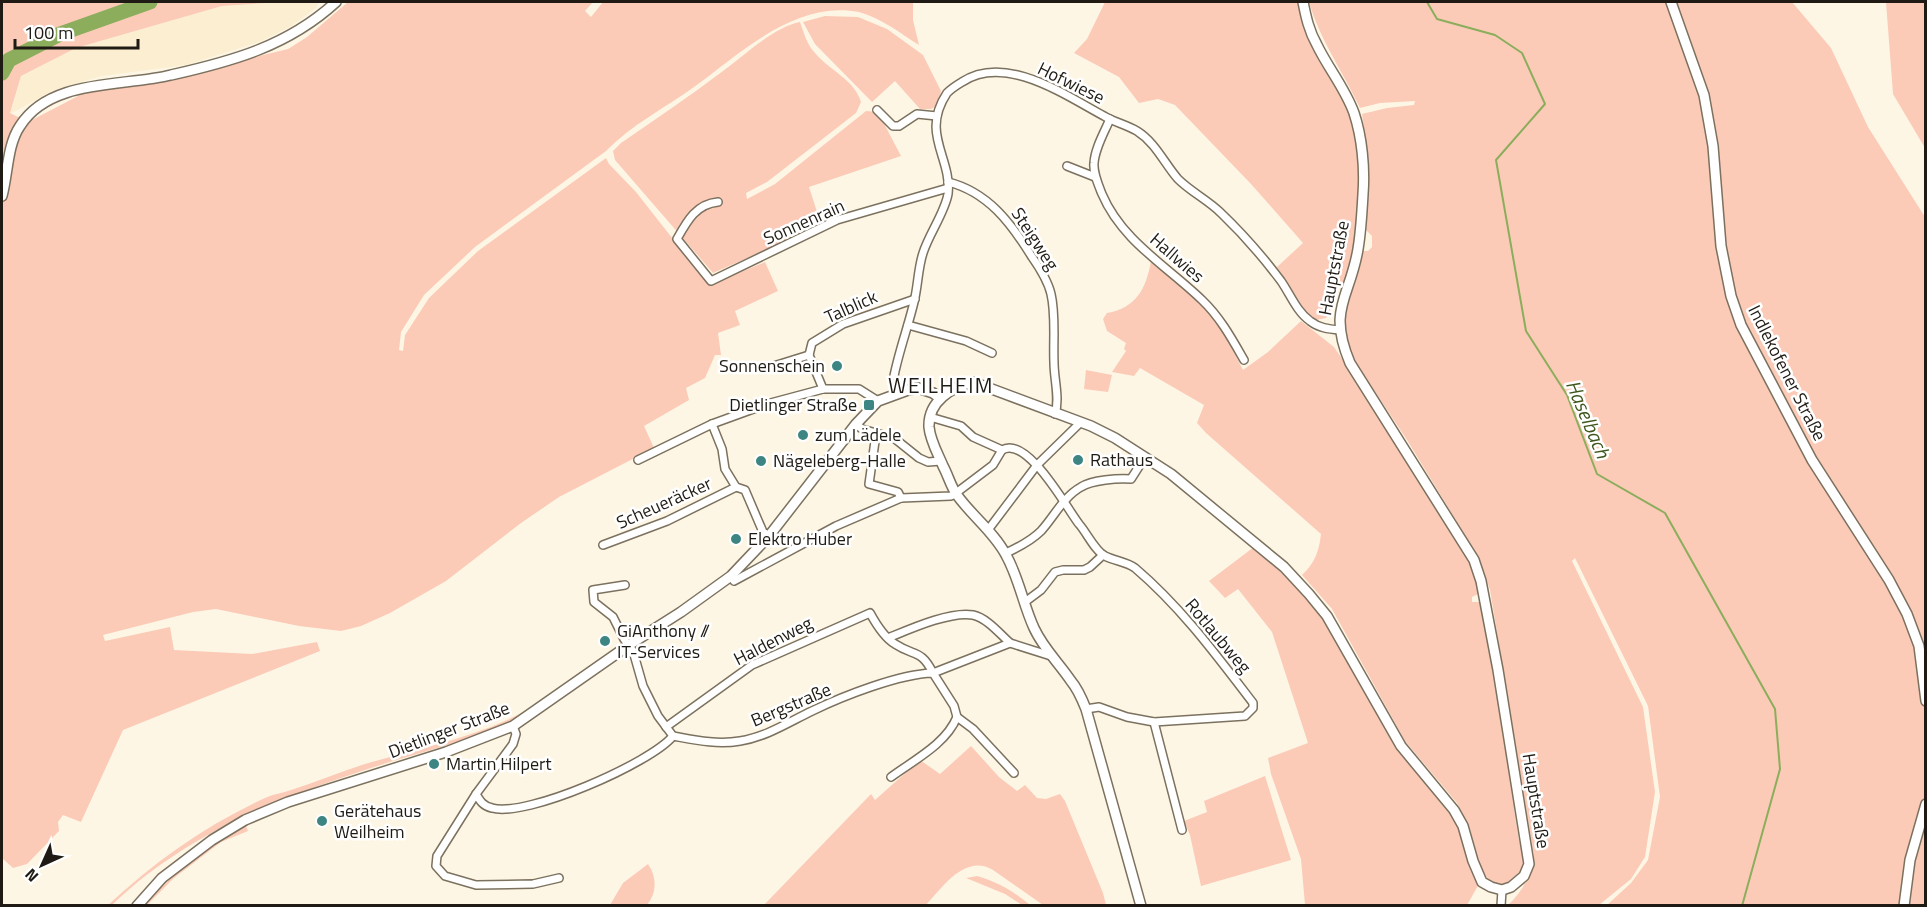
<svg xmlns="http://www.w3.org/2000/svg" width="1927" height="907" font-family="'Titillium Web',sans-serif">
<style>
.built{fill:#fceed1}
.green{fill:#fbcbb8}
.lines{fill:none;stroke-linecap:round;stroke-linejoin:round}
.stream{stroke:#8bad5c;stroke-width:2}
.river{stroke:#8bad5c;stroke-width:15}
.street-casing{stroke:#7b715e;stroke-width:10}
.secondary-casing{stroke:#7b715e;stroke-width:12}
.street{stroke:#fff;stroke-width:7}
.secondary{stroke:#fff;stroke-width:9}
.poi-dot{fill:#3d8582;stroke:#fff;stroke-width:2}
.labels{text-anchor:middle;stroke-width:5;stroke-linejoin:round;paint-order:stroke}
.street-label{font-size:18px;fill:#1f1b14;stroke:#fff}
.poi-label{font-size:18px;fill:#1f1b14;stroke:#fff;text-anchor:start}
.water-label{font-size:20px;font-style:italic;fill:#3f561d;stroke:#fff}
.quarter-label{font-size:21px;letter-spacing:1.5px;fill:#1f1b14;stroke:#fff}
</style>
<rect width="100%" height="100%" fill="#fef6e4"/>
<path class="built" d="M281,2H319L316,8L290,27L259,42L186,65L102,76L54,90L10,114L21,76L76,48L222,6Z"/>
<g class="green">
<path d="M2,2H281L222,6L76,48L21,76L10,113L28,122L82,94L153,82L288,49L307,37L348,2H593L585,11L591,17L603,2H913V20L919,45C900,33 881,18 859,12C795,0 741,53 694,87C665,108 631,125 606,151L475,247L424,295L401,332L399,350L403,351L405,335L429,298L478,251L606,158L609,164L636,192L709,285L765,262L778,291L735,311L740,325L718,333L721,355H715L705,378L686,388L689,400L644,426L654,448L559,497L521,523L446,581L390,613L361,626L341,631L299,626L216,609L193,612L103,635L105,641L170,627L174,650L252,654L317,642L320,651L123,730L81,822L63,815L58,822L59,831L27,864L13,868L2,858Z"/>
<path d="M1105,2H1297C1303,24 1311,45 1322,65C1332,81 1342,95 1349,113C1367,158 1363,211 1352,257C1350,264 1349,274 1346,280C1343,285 1337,286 1334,293C1331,302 1332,310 1326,318L1316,320L1307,313L1277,267L1303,243L1251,184L1175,105L1158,99L1139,103L1119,77L1074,53L1087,39Z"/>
<path d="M1309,2H1792L1831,48L1868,127L1925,217V905H1607L1631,883L1648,860L1660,797L1648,706L1575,558L1572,561L1643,707L1655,792L1645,857L1631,879L1599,905H1508C1522,892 1531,876 1534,856L1490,590L1479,558L1407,440L1354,360L1349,348L1344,331V303L1363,251H1368L1372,247V236L1366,230C1369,191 1368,153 1362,114L1387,108L1414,105L1415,101L1380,103L1360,108C1343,72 1320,40 1309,2Z"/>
<path d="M1886,2H1925V148L1893,94Z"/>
<path d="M825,16L858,17L887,29L923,55L941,91L938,105L931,109H920L895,81L872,102L815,44L803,22Z"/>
<path d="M800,22C804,33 807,45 815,53C830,71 854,79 861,102L856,113L767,182L746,193L747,199L775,184L866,111L878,112L901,156L809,187L820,221L762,255L761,252L713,273L615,160L613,151L621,143C654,120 687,98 719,74C742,58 773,27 800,22Z"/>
<path d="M1151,261C1177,282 1205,304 1223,332C1230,344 1236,357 1243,370L1268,352L1301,321L1334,347L1385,422L1472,565L1480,593L1472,597V602H1483L1516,801L1514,809L1519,841L1523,847L1525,864L1521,874L1515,881L1499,885L1489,880L1481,870L1470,829L1457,803L1405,741L1332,609L1302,575C1315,563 1319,551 1321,534L1206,433L1197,423L1204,405L1140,368L1134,376L1112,372L1126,351L1124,349L1126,343L1107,331L1103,319L1107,313C1136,308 1146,289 1151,261Z"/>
<path d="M1086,370L1112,375L1108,392L1084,389Z"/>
<path d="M1254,547L1293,583L1315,607L1329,627L1421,776L1453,816L1463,841L1470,869L1479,884L1467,905H1305L1301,859L1271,774L1268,758L1308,743L1272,632L1238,589L1225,598L1209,581Z"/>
<path d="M529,709L530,711C488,736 439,747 393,761C291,793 190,830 112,905L107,906C154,862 206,825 265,798C273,794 283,793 291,790C316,782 340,772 365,764C419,748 479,737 529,709Z"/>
<path d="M971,746L999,777L1017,791L1025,785L1037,798L1046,799L1060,794L1065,801L1103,893L1106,905H1043L993,870C965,853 942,888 926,905L763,906L871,794L875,800L920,760L940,774Z"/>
<path d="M1265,776L1291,860L1201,886L1190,835L1184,821L1207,812L1204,801Z"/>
<path d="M246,826L248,831L221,842L174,878L147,905L142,906C162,886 219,831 246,826Z"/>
<path d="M648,864C657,877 657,893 647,905H610L623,883Z"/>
<path d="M977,876C998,882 1013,891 1030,905H1022L1005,894L966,878Z"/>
</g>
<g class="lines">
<path class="stream" d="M1427,2L1437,19L1495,35L1522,53L1545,104L1496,160L1526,331L1567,395L1597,474L1665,513L1775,709L1780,769L1742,906"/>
<path class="river" d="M2,73L9,60L60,34L150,2"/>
<g class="street-casing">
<g id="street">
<path d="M877,110L893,126H899L917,114L937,116"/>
<path d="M1110,119C1104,133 1095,148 1094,163C1093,173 1098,184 1102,194C1122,241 1167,266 1202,300C1220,317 1232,339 1244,360"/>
<path d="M1067,166L1095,177"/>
<path d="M948,182C988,192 1011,223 1032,257C1039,267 1048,281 1051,294C1056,315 1053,341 1054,363C1054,379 1060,399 1055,414"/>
<path d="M718,202C696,204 687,221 677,239L711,281L837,220L948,188"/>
<path d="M908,325L966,341L992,353"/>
<path d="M764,369L809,355"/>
<path d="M894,376C899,351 908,327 914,302C918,286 918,268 923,253C929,234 945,212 948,194C952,157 920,134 947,93C951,89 957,85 962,82C1005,53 1065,95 1104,116C1114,122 1127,125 1137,131C1156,143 1164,163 1178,179C1191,192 1208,200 1221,213C1242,233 1263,257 1281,281C1290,294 1297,312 1310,321C1319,328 1328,329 1340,330"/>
<path d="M823,389L809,355L812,343L843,324L915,299"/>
<path d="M930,417L961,426L973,437L1002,450C1027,435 1066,507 1079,524C1087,533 1095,551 1105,556C1115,561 1127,562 1135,568C1181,607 1217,656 1253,703V708L1245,716L1154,722L1127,717L1099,707L1086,709"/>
<path d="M856,424L862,429L894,438L919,458L928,462L941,461"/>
<path d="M876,434L869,484L898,492L901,498"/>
<path d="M638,460L712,424"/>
<path d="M988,530L1037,465L1081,422"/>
<path d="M769,536L763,532L745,490L736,487L725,469L722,449L712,424L767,404L823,389H859L878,401"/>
<path d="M603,545L667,521L736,487"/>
<path d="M1006,553C1019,547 1031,541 1041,531C1054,517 1063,497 1081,487C1092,480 1118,478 1131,479L1145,457"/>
<path d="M731,576L734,581L836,526L901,498L951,496L956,493L993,465L1002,450"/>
<path d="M625,585L593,590L594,602L613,617L624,639L633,651L643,686L658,716L673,736C695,740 717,745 740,741C766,737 789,722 812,711C843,696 899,674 933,673L954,706L957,717C946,744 914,760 891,777"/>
<path d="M1025,602L1041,590L1055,572L1063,570H1084L1090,567L1103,555"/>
<path d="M888,638C910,629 950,611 973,615C987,618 1000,634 1010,643"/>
<path d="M957,717L973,729L1014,773"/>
<path d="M1154,722L1182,830"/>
<path d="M513,726L516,734L513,744L476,794C480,801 483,806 492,808C526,818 651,763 673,736"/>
<path d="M666,727L752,665L870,613C876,624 885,638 895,644C915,657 921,649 933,673L1010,643L1051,656"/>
<path d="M476,794L437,856L436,866L445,876L476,885L533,884L559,878"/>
<path d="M1501,906L1502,890"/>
</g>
</g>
<g class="secondary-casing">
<g id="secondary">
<path d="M1671,2L1704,95L1713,146L1721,246L1731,296L1741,325L1812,460L1889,580L1907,614L1919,646L1926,701"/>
<path d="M2,196C8,174 7,145 20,126C50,78 124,87 171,75C233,61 288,46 336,2"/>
<path d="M137,906L162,878L212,840L245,820L288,802L446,752L513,726L629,645L681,612L731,576L769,536L856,424L878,401L908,390L918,388L933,393L940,398"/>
<path d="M1141,906L1086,709C1082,699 1078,689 1071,681C1059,663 1043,648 1034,628C1023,604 1019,578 1006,555C994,532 972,516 957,495C951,487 948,475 943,466C938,454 930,440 929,427C928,401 952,387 973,382L1091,426L1115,438L1171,474L1284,567L1309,594L1327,616L1401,746L1454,810L1463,826L1473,861L1482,882L1491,887L1502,890L1511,887L1524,876L1529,864L1498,670L1481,581L1474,560L1350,363C1327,308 1350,298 1358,249C1361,231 1362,212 1363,194C1365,168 1362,137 1354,113C1345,88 1328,68 1317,45C1309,31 1306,17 1303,2"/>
<path d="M1904,906L1910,860L1926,804"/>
</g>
</g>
<use href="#street" class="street"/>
<use href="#secondary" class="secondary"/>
</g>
<g class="poi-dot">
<circle cx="837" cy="366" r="6"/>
<rect x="863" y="399" width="12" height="12" rx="3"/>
<circle cx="803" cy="435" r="6"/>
<circle cx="1078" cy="460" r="6"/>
<circle cx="761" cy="461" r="6"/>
<circle cx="736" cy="539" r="6"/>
<circle cx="605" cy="641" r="6"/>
<circle cx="434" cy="764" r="6"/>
<circle cx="322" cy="821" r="6"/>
</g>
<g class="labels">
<g class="street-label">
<text transform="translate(1071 83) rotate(26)" y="6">Hofwiese</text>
<text transform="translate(804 222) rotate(-24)" y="6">Sonnenrain</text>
<text transform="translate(1035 239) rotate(57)" y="6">Steigweg</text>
<text transform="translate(1177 258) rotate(41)" y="6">Hallwies</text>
<text transform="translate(1334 268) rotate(-79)" y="6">Hauptstraße</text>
<text transform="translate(851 307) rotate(-24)" y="6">Talblick</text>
<text transform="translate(1787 373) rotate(63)" y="6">Indlekofener Straße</text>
<text transform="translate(664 503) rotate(-24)" y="6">Scheueräcker</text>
<text transform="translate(1218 636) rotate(50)" y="6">Rotlaubweg</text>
<text transform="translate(773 641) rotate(-27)" y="6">Haldenweg</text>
<text transform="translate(791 705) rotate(-23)" y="6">Bergstraße</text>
<text transform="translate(449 730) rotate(-21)" y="6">Dietlinger Straße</text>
<text transform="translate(1536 801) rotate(81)" y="6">Hauptstraße</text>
</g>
<g class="poi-label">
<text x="825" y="372" text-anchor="end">Sonnenschein</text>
<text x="857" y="411" text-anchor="end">Dietlinger Straße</text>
<text x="815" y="441">zum Lädele</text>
<text x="1090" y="466">Rathaus</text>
<text x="773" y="467">Nägeleberg-Halle</text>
<text x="748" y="545">Elektro Huber</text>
<text x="617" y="637">GiAnthony //<tspan x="617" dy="21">IT-Services</tspan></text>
<text x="446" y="770">Martin Hilpert</text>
<text x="334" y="817">Gerätehaus<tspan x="334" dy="21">Weilheim</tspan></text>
</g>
<g class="water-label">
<text transform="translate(1588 419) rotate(67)" y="7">Haselbach</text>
</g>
<g class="quarter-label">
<text x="941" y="393">WEILHEIM</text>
</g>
</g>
<rect width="1927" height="907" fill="none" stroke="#1f1b14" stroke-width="6"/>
<g transform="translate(42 865) rotate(225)" stroke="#ffffff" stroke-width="4.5" paint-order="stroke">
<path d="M0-4.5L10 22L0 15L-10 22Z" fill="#1f1b14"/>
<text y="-9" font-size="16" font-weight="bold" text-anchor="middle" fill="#1f1b14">N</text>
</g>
<path d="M15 39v9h123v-9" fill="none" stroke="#1f1b14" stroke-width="3"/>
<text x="24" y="39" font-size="18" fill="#1f1b14" stroke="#ffffff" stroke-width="4.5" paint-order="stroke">100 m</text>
</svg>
